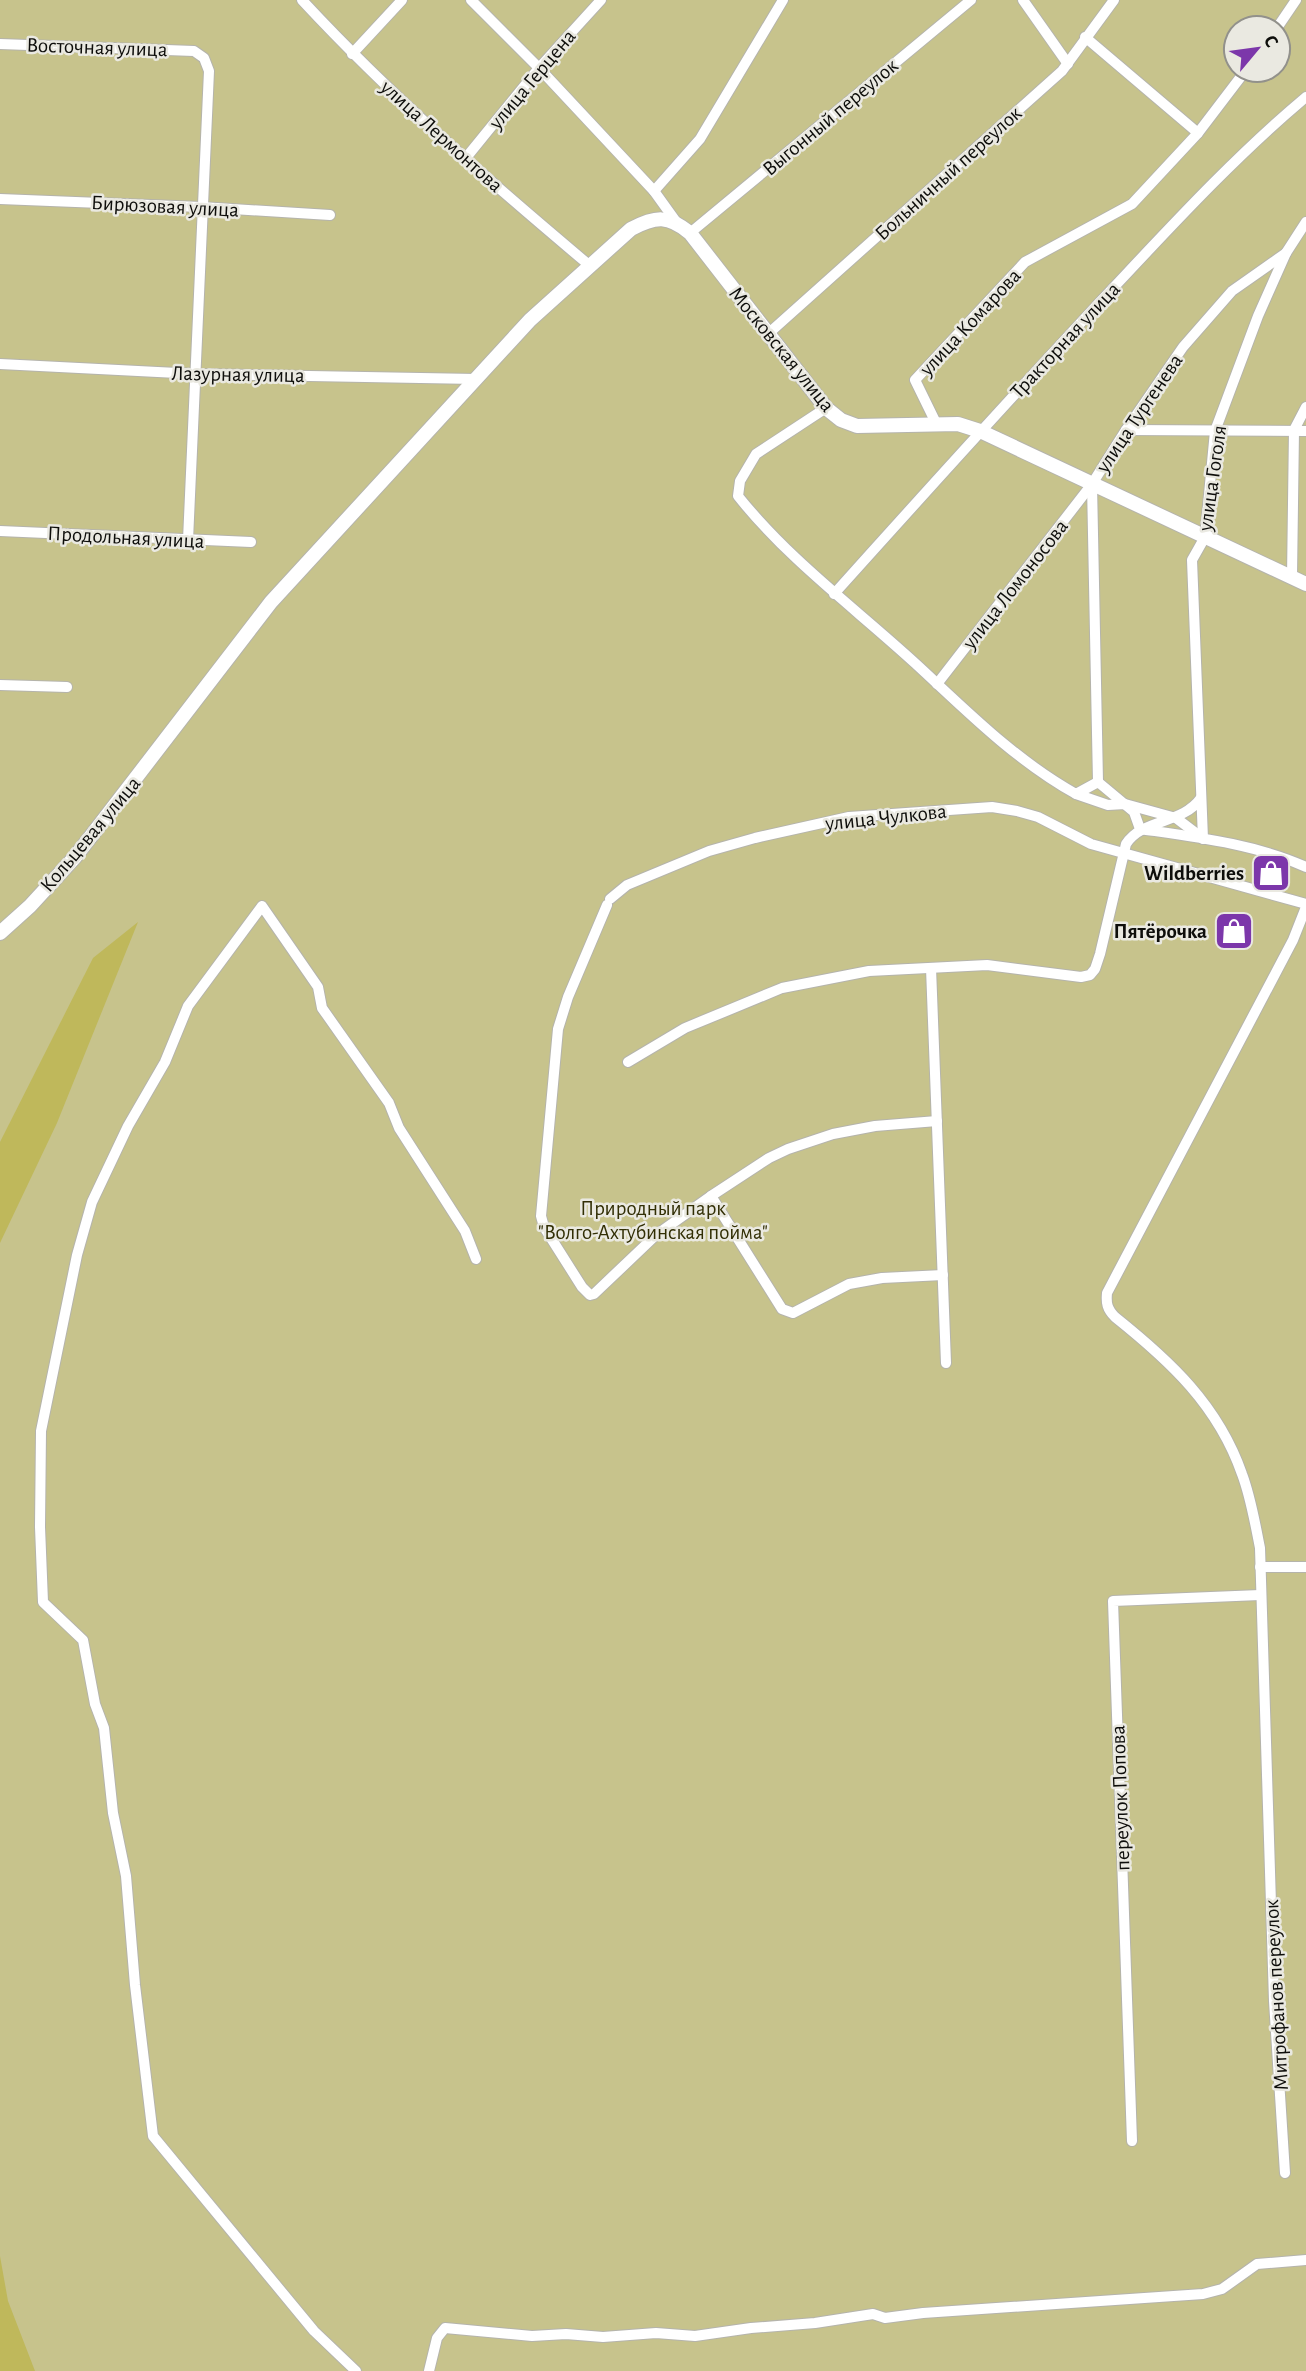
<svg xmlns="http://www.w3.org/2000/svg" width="1306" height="2371" font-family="'Alegreya Sans',sans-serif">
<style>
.green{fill:#c7c38c;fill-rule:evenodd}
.water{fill:#bfb85b}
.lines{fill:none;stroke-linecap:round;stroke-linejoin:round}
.minor-casing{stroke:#b5b4ac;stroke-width:12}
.tertiary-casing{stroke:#b5b4ac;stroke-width:16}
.minor{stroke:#fff;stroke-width:10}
.tertiary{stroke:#fff;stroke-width:14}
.labels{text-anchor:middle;stroke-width:5;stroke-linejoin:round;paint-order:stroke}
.street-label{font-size:21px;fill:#0e0e0b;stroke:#eae9e1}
.poi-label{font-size:21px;font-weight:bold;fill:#0e0e0b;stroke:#eae9e1;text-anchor:end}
.park-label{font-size:21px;fill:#322f05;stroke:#eae9e1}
</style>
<rect width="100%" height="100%" fill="#eae9e1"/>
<path class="green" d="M0,0H1306V2371H0ZM1236,28H1278V70H1236Z"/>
<g class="water">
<path d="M138,922L57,1123L0,1243V1142L93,958Z"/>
<path d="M0,2256L8,2301L35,2371H0Z"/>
</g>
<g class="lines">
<g class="minor-casing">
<g id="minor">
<path d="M302,0C391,96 489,181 589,265"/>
<path d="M471,0L539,68L654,191L677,223"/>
<path d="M1023,0L1068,64"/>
<path d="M1277,28L1296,0"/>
<path d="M1085,37L1198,133"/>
<path d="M0,44L194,51L204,58L209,71L188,540"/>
<path d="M352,54L402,0"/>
<path d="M465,159L539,68L601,0"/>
<path d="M654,191L700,139L783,0"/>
<path d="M0,199L201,207L330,215"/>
<path d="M690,233L971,0"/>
<path d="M769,333L1062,71L1114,0"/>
<path d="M0,364L197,374L476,379"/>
<path d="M826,408L756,454L740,481L738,496C789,560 855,608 916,664C967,711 1015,760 1076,794L1098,782L1134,812L1140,829C1195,837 1255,844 1306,867"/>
<path d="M936,423L915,380L1025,262L1132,204L1198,133L1246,70"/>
<path d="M1126,430L1306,431"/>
<path d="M1092,484L1098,782"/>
<path d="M0,531L251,542"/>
<path d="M1292,577L1294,430L1306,407"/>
<path d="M834,594C922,496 1010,399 1099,303C1165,233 1232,159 1306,97"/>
<path d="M937,684L1092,484L1126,430L1183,347L1232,291L1286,253L1306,222"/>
<path d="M0,685L67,687"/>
<path d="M1076,794L1108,805L1125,804L1176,818L1201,837"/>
<path d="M1203,839L1192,560L1205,537L1215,431L1258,316L1286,253"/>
<path d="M610,899L627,885L709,851L755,838L849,817L992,807L1017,811L1038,817L1091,844L1306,904"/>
<path d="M607,905L568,997L558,1029L541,1216L544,1227L582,1287L590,1295L594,1294L656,1235L711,1196L769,1158L788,1149L833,1134L875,1126L937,1121"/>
<path d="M931,968L946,1363"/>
<path d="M628,1062L685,1028L782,988L869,971L987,965L1081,977L1090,975L1095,969L1100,954L1126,844C1143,818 1182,825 1201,798"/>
<path d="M711,1196L782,1309L793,1313L849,1284L882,1278L943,1275"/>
<path d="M1260,1567H1306"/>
<path d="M1132,2141L1113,1601L1260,1595"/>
<path d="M1285,2173L1274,2001L1260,1548C1255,1523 1251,1498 1242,1474C1218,1405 1170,1361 1115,1317C1107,1309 1106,1303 1107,1293L1293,940L1306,907"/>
<path d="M356,2371L314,2331L153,2136L135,1985L126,1876L113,1813L104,1728L95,1704L83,1640L43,1602L40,1527L41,1431L77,1255L92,1202L128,1126L165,1062L188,1006L262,906L318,987L322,1008L389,1103L399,1128L465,1231L476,1259"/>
<path d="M429,2371L437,2338L445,2328L532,2336L566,2334L603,2337L656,2333L695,2336L751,2328L815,2323L873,2314L885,2318L923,2313L1203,2294L1222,2289L1257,2264L1306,2260"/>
</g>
</g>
<g class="tertiary-casing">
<path id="tertiary" d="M0,933L30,906L75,857L271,602L530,320L631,229C656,216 668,215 690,233L826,408L841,420L857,426L958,424L980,431L1306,584"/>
</g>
<use href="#minor" class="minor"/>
<use href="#tertiary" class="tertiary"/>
</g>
<defs>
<g id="shop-square" transform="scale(2.0125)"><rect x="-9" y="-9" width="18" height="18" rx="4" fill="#7c37aa" stroke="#eae9e1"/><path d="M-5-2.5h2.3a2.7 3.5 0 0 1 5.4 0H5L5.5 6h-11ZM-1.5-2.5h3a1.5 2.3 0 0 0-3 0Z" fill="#fff"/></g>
</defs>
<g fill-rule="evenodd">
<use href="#shop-square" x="1271" y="873"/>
<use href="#shop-square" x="1234" y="931"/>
</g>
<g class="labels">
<g class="street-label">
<text transform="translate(97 47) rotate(2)" y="7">Восточная улица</text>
<text transform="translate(532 79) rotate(-50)" y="7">улица Герцена</text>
<text transform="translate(830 117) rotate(-40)" y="7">Выгонный переулок</text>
<text transform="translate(442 136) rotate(42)" y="7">улица Лермонтова</text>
<text transform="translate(948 173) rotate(-42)" y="7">Больничный переулок</text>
<text transform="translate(165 206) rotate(3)" y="7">Бирюзовая улица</text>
<text transform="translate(970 322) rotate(-47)" y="7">улица Комарова</text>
<text transform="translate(1065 340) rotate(-47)" y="7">Тракторная улица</text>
<text transform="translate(782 349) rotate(51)" y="7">Московская улица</text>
<text transform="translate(238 374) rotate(1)" y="7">Лазурная улица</text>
<text transform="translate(1139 413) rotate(-56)" y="7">улица Тургенева</text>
<text transform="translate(1212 478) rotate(-82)" y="7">улица Гоголя</text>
<text transform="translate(126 537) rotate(3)" y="7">Продольная улица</text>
<text transform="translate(1015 584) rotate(-52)" y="7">улица Ломоносова</text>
<text transform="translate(886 817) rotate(-6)" y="7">улица Чулкова</text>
<text transform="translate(90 834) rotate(-50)" y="7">Кольцевая улица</text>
<text transform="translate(1120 1798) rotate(-92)" y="7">переулок Попова</text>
<text transform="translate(1276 1995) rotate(-93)" y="7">Митрофанов переулок</text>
</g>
<g class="poi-label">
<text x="1244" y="880">Wildberries</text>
<text x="1207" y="938">Пятёрочка</text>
</g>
<g class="park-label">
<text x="653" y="1215">Природный парк<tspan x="653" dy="24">"Волго-Ахтубинская пойма"</tspan></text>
</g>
</g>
<g transform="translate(1257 49) rotate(61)"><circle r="33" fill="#eae9e1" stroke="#92918b" stroke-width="2"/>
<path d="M0-5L12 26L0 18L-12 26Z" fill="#7c37aa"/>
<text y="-10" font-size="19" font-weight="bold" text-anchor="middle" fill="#0e0e0b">С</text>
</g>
</svg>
